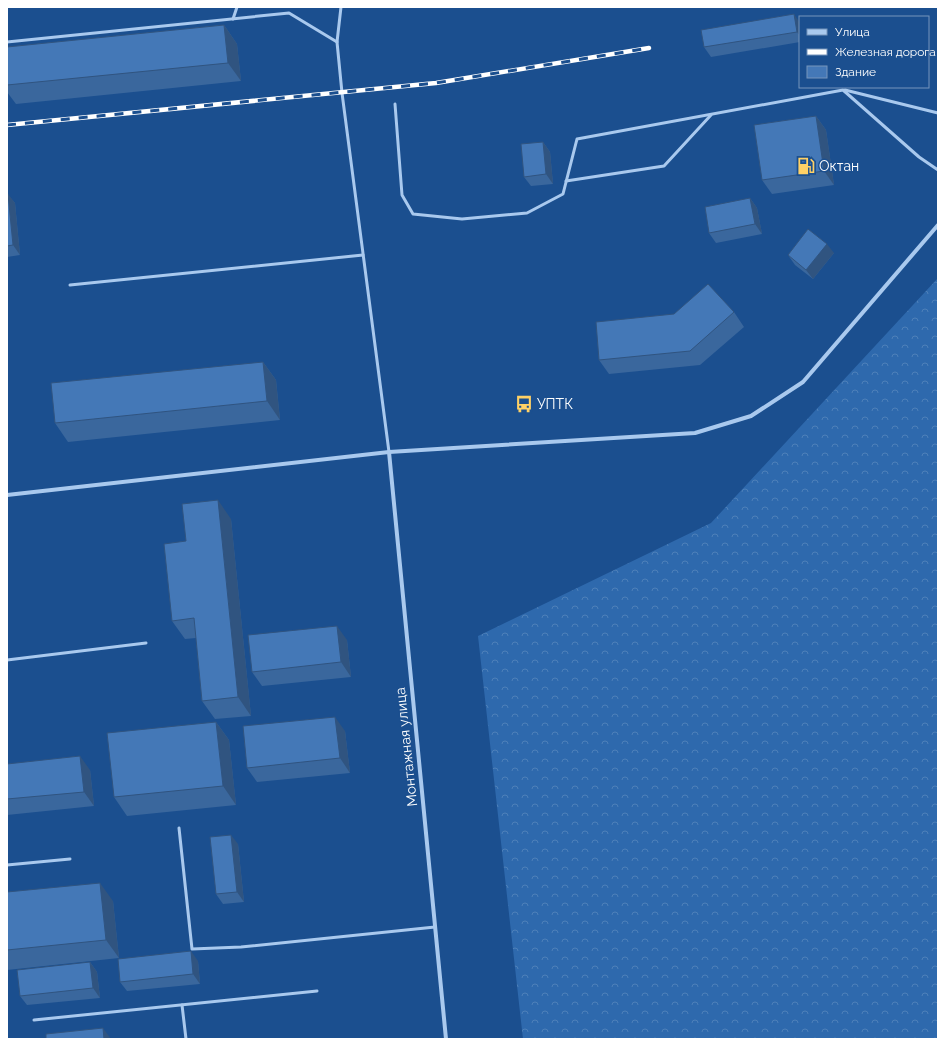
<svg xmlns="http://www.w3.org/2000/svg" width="945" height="1046" font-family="Raleway,sans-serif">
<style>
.forest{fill:url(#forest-crowns)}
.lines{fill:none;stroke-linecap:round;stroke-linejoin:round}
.lane{stroke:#a9c9ee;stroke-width:3}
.street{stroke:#a9c9ee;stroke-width:4}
.rail-casing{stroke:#fff;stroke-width:4.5}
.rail{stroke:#1b4f8f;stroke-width:3;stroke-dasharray:9;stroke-linecap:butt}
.wall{fill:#3a679d}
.shaded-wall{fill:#305480}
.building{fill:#4478b7;stroke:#305480}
.labels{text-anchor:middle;stroke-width:3;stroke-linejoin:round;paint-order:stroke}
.poi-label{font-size:14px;fill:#fff;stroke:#1b4f8f;text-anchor:start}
.street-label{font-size:14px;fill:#fff;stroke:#1b4f8f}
</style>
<defs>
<pattern id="forest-crowns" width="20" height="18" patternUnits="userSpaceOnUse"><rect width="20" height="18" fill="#2e69ad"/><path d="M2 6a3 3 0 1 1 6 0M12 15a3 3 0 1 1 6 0" fill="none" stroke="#4d80b9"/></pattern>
</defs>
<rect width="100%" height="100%" fill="#1b4f8f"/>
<path class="forest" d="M938,278V1039H523L478,636L711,523Z"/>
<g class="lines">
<g class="lane">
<path d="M341,7L337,42L342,93L389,452"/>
<path d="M233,19L237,7"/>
<path d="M7,42L289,13L337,42"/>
<path d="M845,90L938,113"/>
<path d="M395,104L402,195L413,214L462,219L527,213L563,194L577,139L843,90L919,157L938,170"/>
<path d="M566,181L664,166L711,115"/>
<path d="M70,285L363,255"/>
<path d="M7,660L146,643"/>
<path d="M179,828L192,949L241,947L435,927"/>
<path d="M7,865L70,859"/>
<path d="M182,1005L186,1039"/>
<path d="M34,1020L317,991"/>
</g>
<g class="street">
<path d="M389,452L446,1039"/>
<path d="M7,495L389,452L695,433L751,416L803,382L938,225"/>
</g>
<g class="rail-casing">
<path id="rail" d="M7,125L436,83L649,48"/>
</g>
<use href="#rail" class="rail"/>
</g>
<g class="wall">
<path d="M800,23V42L711,57L704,47Z"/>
<path d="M224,25L237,44L241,81L16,104L7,92V47Z"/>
<path d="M816,116L826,130L834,185L772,194L762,180Z"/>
<path d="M543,142L550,152L553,184L531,186L524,177Z"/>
<path d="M7,194L15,203L20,255L7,257Z"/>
<path d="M750,198L757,208L762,234L716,243L709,233Z"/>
<path d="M834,253L813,279L795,265L788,255Z"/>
<path d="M734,312L744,327L700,365L609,374L599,360Z"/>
<path d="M263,362L276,380L280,420L68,442L55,423Z"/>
<path d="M231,519L251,716L215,719L202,701L196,638L185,639L172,621L186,541Z"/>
<path d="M347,640L351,677L262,686L252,672Z"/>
<path d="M216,722L229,740L236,805L127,816L114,797Z"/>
<path d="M345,731L350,773L257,782L247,768Z"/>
<path d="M7,764L90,770L94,806L7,815Z"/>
<path d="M238,844L244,902L223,904L216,894Z"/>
<path d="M7,892L113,901L119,958L7,970Z"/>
<path d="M198,961L200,984L127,991L120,982Z"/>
<path d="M90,962L97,972L100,998L27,1005L20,996Z"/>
</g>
<g class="shaded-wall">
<path d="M794,14L800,23V36L797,32Z"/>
<path d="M224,25L237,44L241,81L228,63Z"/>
<path d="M816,116L826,130L834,185L824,171Z"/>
<path d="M543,142L550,152L553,184L546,174Z"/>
<path d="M8,194L15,203L20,255L13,245Z"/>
<path d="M750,198L757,208L762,234L755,224Z"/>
<path d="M827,244L834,253L813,279L806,270Z"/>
<path d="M263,362L276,380L280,420L267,401Z"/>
<path d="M218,500L231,519L251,716L238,697Z"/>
<path d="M337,626L347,640L351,677L341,662Z"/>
<path d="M335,717L345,731L350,773L340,758Z"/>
<path d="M216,722L229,740L236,805L223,786Z"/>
<path d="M80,756L90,770L94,806L84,792Z"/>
<path d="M231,835L238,844L244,902L237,892Z"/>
<path d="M100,883L113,901L119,958L106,940Z"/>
<path d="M191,951L198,961L200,984L193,974Z"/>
<path d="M90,962L97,972L100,998L93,988Z"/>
<path d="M103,1028L111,1039H104Z"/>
</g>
<g class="building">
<path d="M794,14L797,32L704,47L701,30Z"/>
<path d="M224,25L228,63L7,85V47Z"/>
<path d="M816,116L824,171L762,180L754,125Z"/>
<path d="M543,142L546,174L524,177L521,144Z"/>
<path d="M7,194H8L13,245L7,246Z"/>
<path d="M750,198L755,224L709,233L705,207Z"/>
<path d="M808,229L827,244L806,270L788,255Z"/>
<path d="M708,284L734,312L690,351L599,360L596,322L674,314Z"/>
<path d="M263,362L267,401L55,423L51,383Z"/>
<path d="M218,500L238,697L202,701L194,618L172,621L164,544L186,541L182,504Z"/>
<path d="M337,626L341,662L252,672L248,635Z"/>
<path d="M335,717L340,758L247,768L243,726Z"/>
<path d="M216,722L223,786L114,797L107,733Z"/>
<path d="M80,756L84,792L7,799V764Z"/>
<path d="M231,835L237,892L216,894L210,837Z"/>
<path d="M100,883L106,940L7,950V892Z"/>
<path d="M191,951L193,974L120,982L118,959Z"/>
<path d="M90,962L93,988L20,996L17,970Z"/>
<path d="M103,1028L104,1039H46V1034Z"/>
</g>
<defs>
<g id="fuel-bare" transform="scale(1.38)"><path d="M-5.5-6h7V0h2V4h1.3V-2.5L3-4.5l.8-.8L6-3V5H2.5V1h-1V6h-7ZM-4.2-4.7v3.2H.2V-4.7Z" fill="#ffd166" stroke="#1b4f8f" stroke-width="2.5" paint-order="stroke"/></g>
<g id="bus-bare" transform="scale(1.38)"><path d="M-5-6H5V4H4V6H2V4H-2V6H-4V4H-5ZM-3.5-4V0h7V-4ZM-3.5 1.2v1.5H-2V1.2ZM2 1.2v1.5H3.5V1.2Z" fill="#ffd166" stroke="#1b4f8f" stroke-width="2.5" paint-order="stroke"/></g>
</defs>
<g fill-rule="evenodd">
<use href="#fuel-bare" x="806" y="166"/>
<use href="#bus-bare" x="524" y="404"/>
</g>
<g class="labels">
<g class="poi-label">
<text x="819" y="171">Октан</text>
<text x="537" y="409">УПТК</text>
</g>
<g class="street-label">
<text transform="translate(406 747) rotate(-96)" y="5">Монтажная улица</text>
</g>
</g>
<rect width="945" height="1046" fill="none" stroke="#ffffff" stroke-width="16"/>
<rect x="799" y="16" width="130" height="72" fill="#1b4f8f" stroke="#7695bc"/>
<rect x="807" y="29" width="20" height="6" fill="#a9c9ee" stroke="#7695bc"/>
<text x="835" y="36" font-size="12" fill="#ffffff">Улица</text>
<rect x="807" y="49" width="20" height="6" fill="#ffffff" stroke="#7695bc"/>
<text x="835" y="56" font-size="12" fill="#ffffff">Железная дорога</text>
<rect x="807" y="66" width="20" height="12" fill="#4478b7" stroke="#7695bc"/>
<text x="835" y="76" font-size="12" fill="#ffffff">Здание</text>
</svg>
